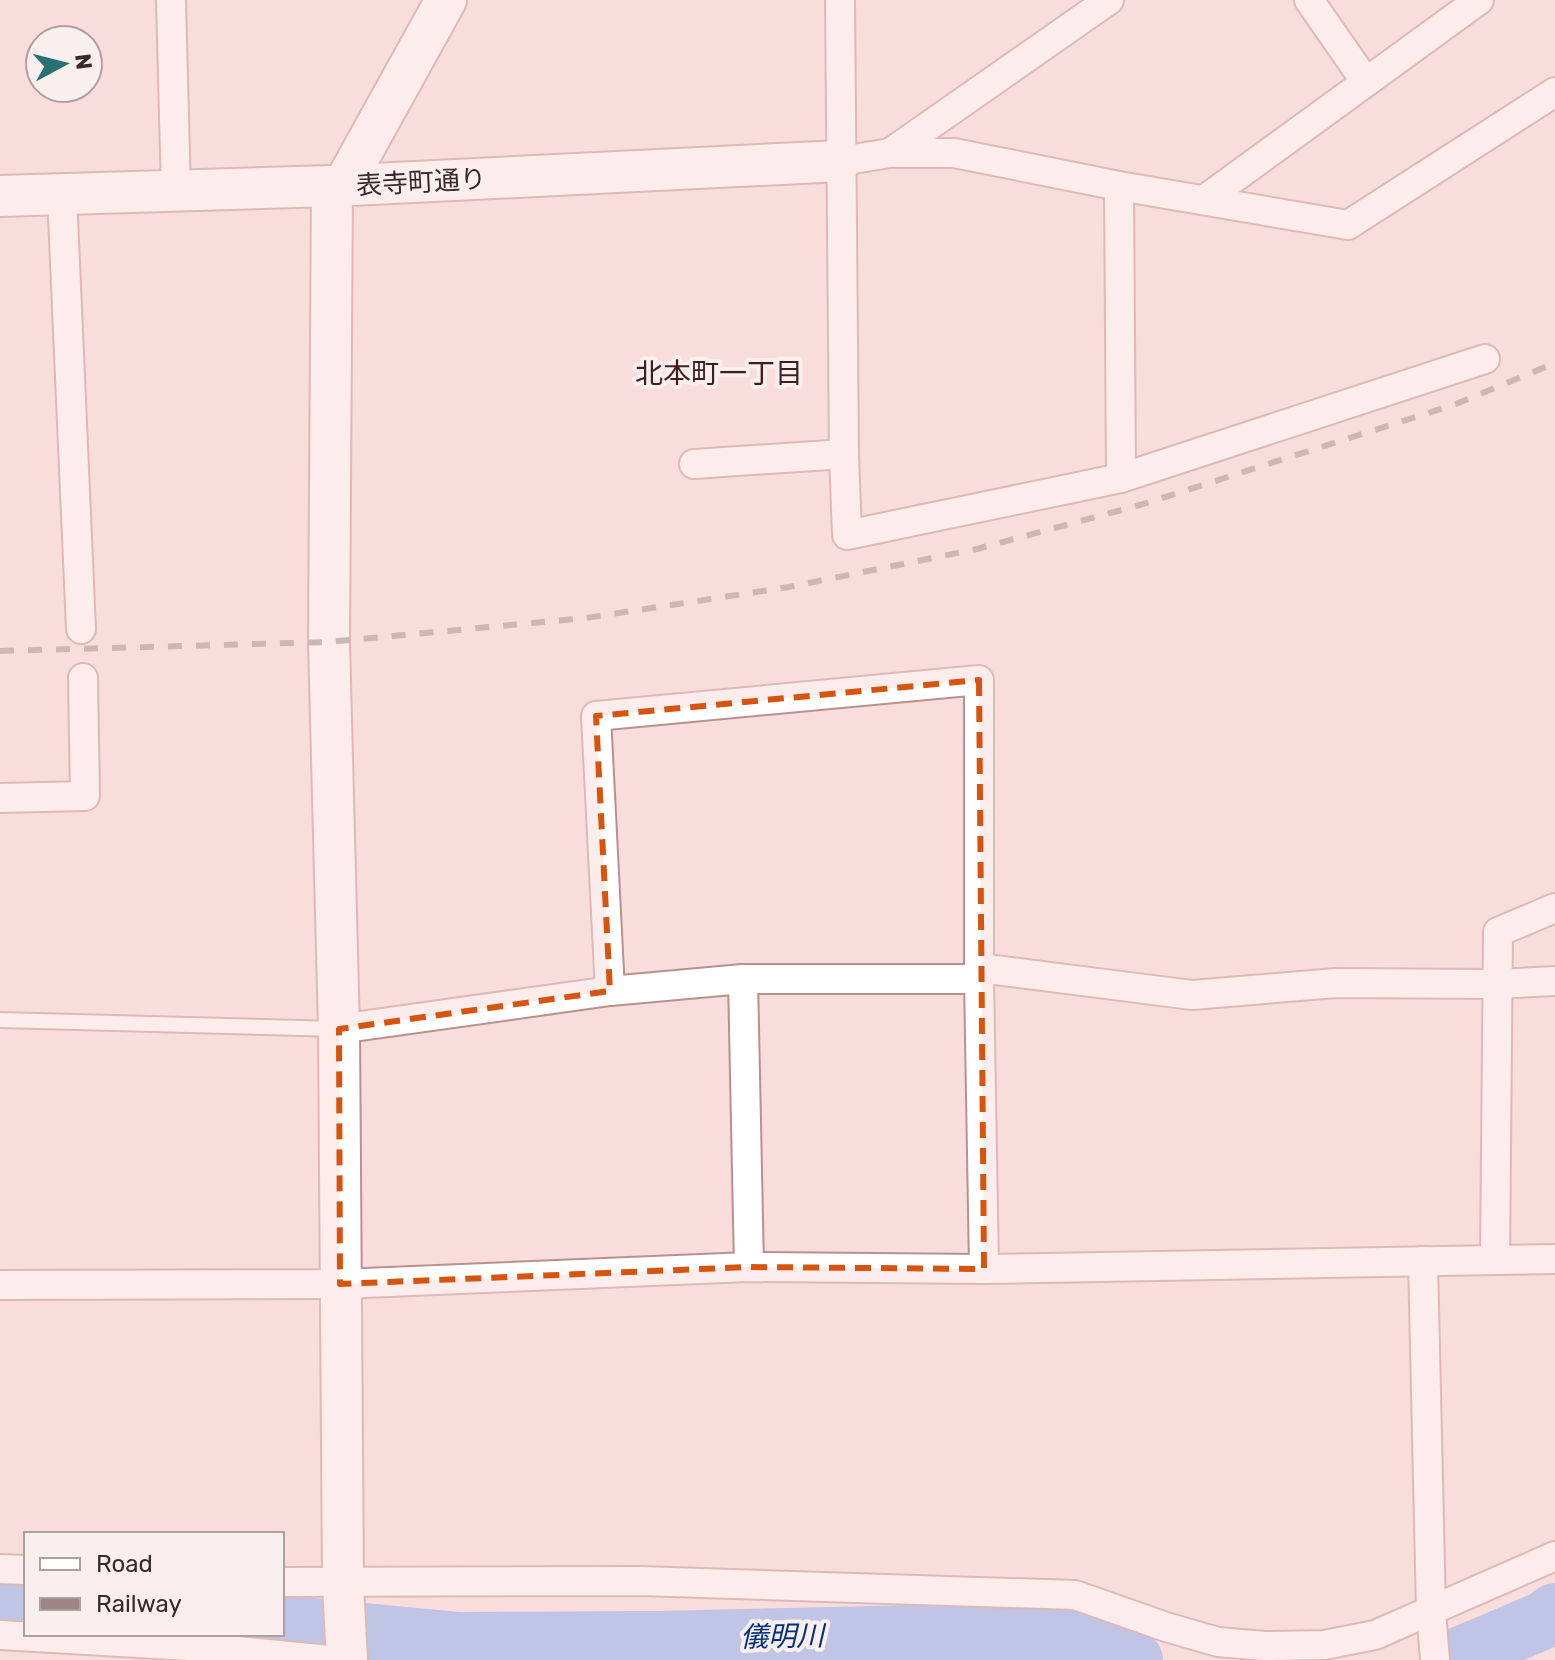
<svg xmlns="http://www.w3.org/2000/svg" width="1555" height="1660" font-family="Rubik,'Noto Sans JP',sans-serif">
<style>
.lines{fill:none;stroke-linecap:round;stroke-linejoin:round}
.river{stroke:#7aa7ef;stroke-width:58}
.lane-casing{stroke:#ba908f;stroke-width:18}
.street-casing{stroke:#ba908f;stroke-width:32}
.secondary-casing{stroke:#ba908f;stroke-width:44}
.lane{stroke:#fff;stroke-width:14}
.street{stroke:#fff;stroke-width:28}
.secondary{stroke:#fff;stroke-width:40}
.rail{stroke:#9c8584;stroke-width:6;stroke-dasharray:14 14;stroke-linecap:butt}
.marked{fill:none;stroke:#d7540f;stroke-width:6;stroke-dasharray:16 10;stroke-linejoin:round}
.labels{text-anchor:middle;stroke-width:8;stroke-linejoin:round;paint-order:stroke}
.street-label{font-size:26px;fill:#3a2928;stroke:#f9efef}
.neighbourhood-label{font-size:28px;fill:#401e1f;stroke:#f9efef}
.water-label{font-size:28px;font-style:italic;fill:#00307e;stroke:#f9efef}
</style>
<rect width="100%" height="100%" fill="#f9dddc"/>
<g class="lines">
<g class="river">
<path d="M0,1599L26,1601"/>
<path d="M282,1624L459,1641L657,1640L1055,1631L1134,1660"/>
<path d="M1450,1660L1544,1620L1555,1612"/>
</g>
<g class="lane-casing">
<path id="lane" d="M0,1020L339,1029"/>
</g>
<g class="street-casing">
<g id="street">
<path d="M171,0L176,193"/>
<path d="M840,0L844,454L847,535L1121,478L1119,186"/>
<path d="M1309,0L1366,82"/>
<path d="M890,153H954L1119,186L1348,225L1555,92"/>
<path d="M841,161L890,153L1109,0"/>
<path d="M62,194L81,629"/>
<path d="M1204,200L1479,0"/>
<path d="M694,464L844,454"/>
<path d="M1121,478L1485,359"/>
<path d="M0,798L85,796L83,678"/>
<path d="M979,968L1192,995L1336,983L1497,984L1555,981"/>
<path d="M743,979L749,1267"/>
<path d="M610,991L596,716L979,680V979L984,1269"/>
<path d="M339,1029L610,991L743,979H979"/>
<path d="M1495,1260L1498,932L1555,908"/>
<path d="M1423,1261L1431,1611L1435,1660"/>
<path d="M0,1285L340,1284L749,1267L984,1269L1555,1259"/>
<path d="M0,1569L26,1570"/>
<path d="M282,1582L640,1581L1075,1595L1166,1627L1218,1642L1265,1646L1324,1645L1375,1635L1555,1556"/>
<path d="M0,1635L189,1646L329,1660"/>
</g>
</g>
<g class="secondary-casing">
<g id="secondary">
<path d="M332,186L329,642L339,1029L343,1584L347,1660"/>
<path d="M343,186L446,0"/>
<path d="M0,196L332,186L841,161"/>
</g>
</g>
<use href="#lane" class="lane"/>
<use href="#street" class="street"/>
<use href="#secondary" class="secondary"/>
<path class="rail" d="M0,651L329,642L586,618L789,587L977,549L1140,505L1456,404L1555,363"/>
</g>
<path d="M0 0H1555V1660H0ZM979,680L984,1269L749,1267L340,1284L339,1029L610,991L596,716Z" fill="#f9dddc" fill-opacity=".55" fill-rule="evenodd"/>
<path class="marked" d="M979,680L984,1269L749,1267L340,1284L339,1029L610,991L596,716Z"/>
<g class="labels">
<g class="street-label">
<text transform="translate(421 182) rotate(-3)" y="9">表寺町通り</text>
</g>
<g class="neighbourhood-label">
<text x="719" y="383">北本町一丁目</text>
</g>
<g class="water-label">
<text transform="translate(782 1636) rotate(-1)" y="10">儀明川</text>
</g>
</g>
<rect x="24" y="1532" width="260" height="104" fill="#f9efef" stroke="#ada09f" stroke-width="2"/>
<rect x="40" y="1558" width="40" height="12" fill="#ffffff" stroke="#ada09f" stroke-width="2"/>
<text x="96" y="1572" font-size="24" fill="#3a2928">Road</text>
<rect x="40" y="1598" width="40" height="12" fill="#9c8584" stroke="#ada09f" stroke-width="2"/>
<text x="96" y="1612" font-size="24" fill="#3a2928">Railway</text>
<g transform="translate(64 64) rotate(83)"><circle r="38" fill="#f9efef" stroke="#ada09f" stroke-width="2"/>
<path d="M0-6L14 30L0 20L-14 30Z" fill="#267174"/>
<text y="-12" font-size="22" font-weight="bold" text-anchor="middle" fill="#3a2928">N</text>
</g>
</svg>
